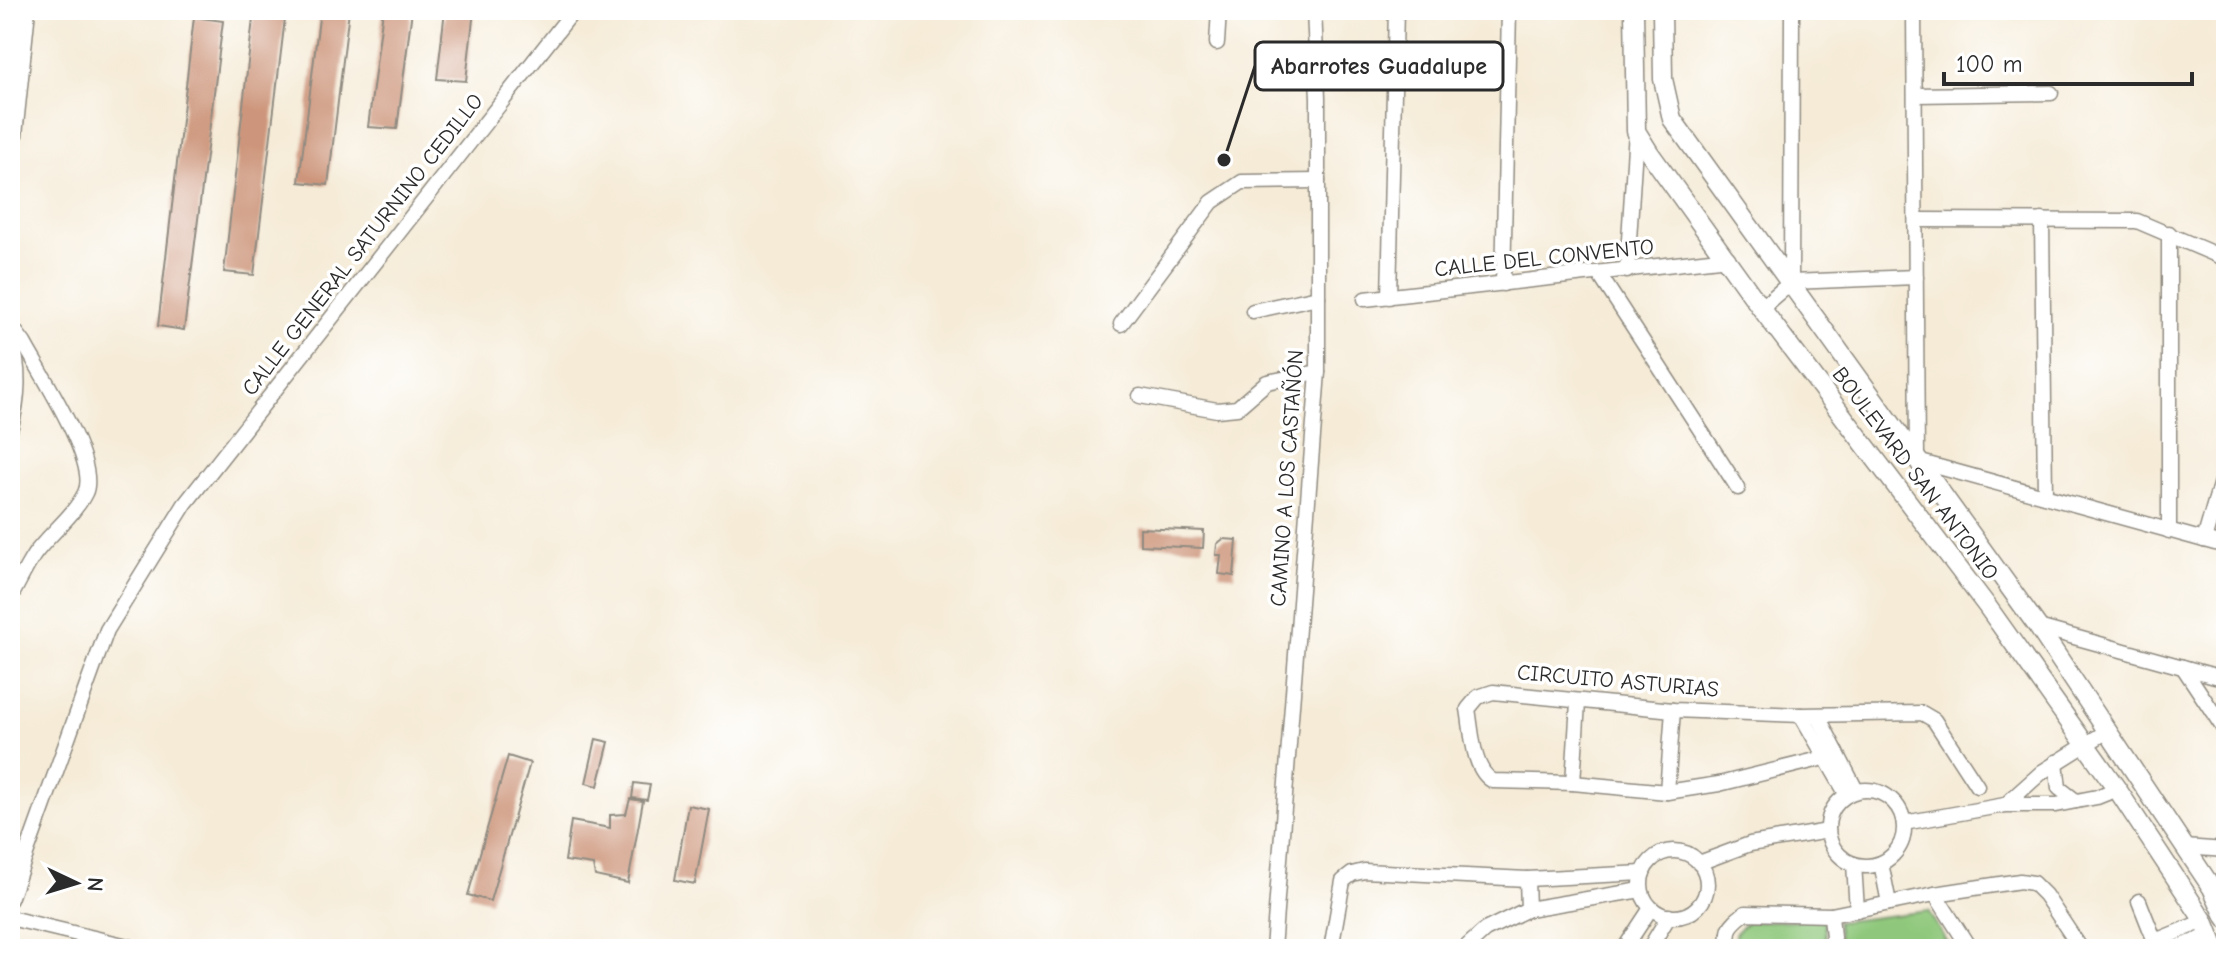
<svg xmlns="http://www.w3.org/2000/svg" width="2236" height="959" font-family="'Comic Neue',sans-serif">
<style>
.green{fill:#8fc87c;stroke:#5d7a54;stroke-width:2}
.building{fill:#cd967c}
.lines{fill:none;stroke-linecap:round;stroke-linejoin:round}
.minor-casing{stroke:#908b81;stroke-width:17}
.tertiary-casing{stroke:#908b81;stroke-width:21}
.minor{stroke:#fff;stroke-width:14}
.tertiary{stroke:#fff;stroke-width:18}
.labels{text-anchor:middle;stroke-width:7;stroke-linejoin:round;paint-order:stroke}
.street-label{font-size:22px;fill:#2b2b2b;stroke:#fff}
.leader{fill:none;stroke:#2b2b2b;stroke-width:3}
.callout-dot{fill:#2b2b2b;stroke:#fff;stroke-width:3}
.callout{fill:#fff;stroke:#2b2b2b;stroke-width:3}
.callout-label{font-size:24px;text-anchor:middle;font-weight:bold;fill:#2b2b2b}
</style>
<rect width="100%" height="100%" fill="#fff"/>
<filter id="ink" filterUnits="userSpaceOnUse"><feTurbulence type="fractalNoise" baseFrequency=".0125" numOctaves="2"/><feDisplacementMap in="SourceGraphic" scale="16" xChannelSelector="R" yChannelSelector="G"/><feConvolveMatrix kernelMatrix="1 2 1 2 8 2 1 2 1" color-interpolation-filters="sRGB"/></filter>
<filter id="wash" filterUnits="userSpaceOnUse"><feTurbulence type="fractalNoise" baseFrequency=".006" numOctaves="4" result="noise"/><feDisplacementMap in="SourceGraphic" scale="32" xChannelSelector="R" yChannelSelector="G"/><feGaussianBlur stdDeviation="1.8" result="paint"/><feColorMatrix in="noise" values="0 0 0 0 0 0 0 0 0 0 0 0 0 0 0 0 0 1.4 0 .05"/><feComposite in="paint" operator="in"/></filter>
<g filter="url(#wash)">
<rect width="100%" height="100%" fill="#f5ebd7"/>
<g class="green">
<path d="M1928,911L1951,949H1840L1837,922Z"/>
<path d="M1824,919L1826,949H1736L1735,934L1747,922Z"/>
</g>
<g id="blocks">
<g class="building">
<path d="M254,10H286L254,275L224,272Z"/>
<path d="M320,10H349L328,185L299,182Z"/>
<path d="M383,10H412L397,129L368,127Z"/>
<path d="M445,10H474L466,81L437,79Z"/>
<path d="M194,17L223,21L184,330L158,326Z"/>
<path d="M1140,528L1204,531L1203,548L1140,545Z"/>
<path d="M1223,539L1237,540L1234,576L1219,574L1221,555H1216L1217,544Z"/>
<path d="M596,739L609,742L598,786L586,783Z"/>
<path d="M508,756L530,763L490,901L468,895Z"/>
<path d="M634,783L650,785L647,800L632,798Z"/>
<path d="M630,799L643,801L628,883L595,876L593,865L565,861L571,821L610,828V815L626,814Z"/>
<path d="M688,805L709,809L695,884L675,880Z"/>
</g>
</g>
</g>
<g filter="url(#ink)">
<use href="#blocks" fill-opacity="0" stroke="#908b81" stroke-width="2"/>
<g class="lines">
<g class="minor-casing">
<g id="minor">
<path d="M1914,10L1917,461L2226,546"/>
<path d="M1217,43L1219,10"/>
<path d="M1916,95L2051,93"/>
<path d="M10,183L28,10"/>
<path d="M1916,220L2137,221L2226,259"/>
<path d="M2042,220L2045,496"/>
<path d="M2169,233V531"/>
<path d="M1627,271L1636,131"/>
<path d="M1599,274L1738,488"/>
<path d="M1791,282L1916,277"/>
<path d="M1503,284L1509,10"/>
<path d="M1389,297L1396,10"/>
<path d="M1365,299L1728,258"/>
<path d="M1761,308L1791,282L1792,10"/>
<path d="M1253,311L1318,297"/>
<path d="M1121,324L1212,202L1242,182L1318,181"/>
<path d="M10,331H15L24,343C40,373 100,463 85,493C73,517 49,534 34,555C25,569 18,584 10,598"/>
<path d="M10,337C21,366 19,400 10,430"/>
<path d="M1140,396L1217,410L1237,408L1267,382L1318,372"/>
<path d="M2204,540L2226,464"/>
<path d="M2038,627L2226,679"/>
<path d="M2183,667L2226,732"/>
<path d="M1801,715L1847,795"/>
<path d="M1818,716L1856,790"/>
<path d="M1836,751L1824,758L1719,784L1667,792L1573,783L1493,781C1472,770 1472,730 1468,709L1478,697L1493,692L1673,710L1801,715L1922,713L1934,720L1977,786"/>
<path d="M2056,762L2059,788L2076,801"/>
<path d="M1573,783L1578,702"/>
<circle cx="1866" cy="828" r="38"/>
<path d="M1667,792L1673,710"/>
<path d="M2005,805L2042,772L2109,730"/>
<path d="M1904,823L2005,805H2056L2097,797L2117,789"/>
<path d="M2184,847L2226,850"/>
<circle cx="1674" cy="884" r="33"/>
<path d="M1699,863L1750,844L1828,831"/>
<path d="M1881,863L1889,903"/>
<path d="M1854,864L1857,910"/>
<path d="M1527,879L1528,909"/>
<path d="M1935,894L1970,949"/>
<path d="M10,899L107,630L185,504L574,10"/>
<path d="M2139,901L2158,949"/>
<path d="M1831,915L1834,949"/>
<path d="M10,918L140,949"/>
<path d="M2155,941L2204,921"/>
<path d="M1273,949L1318,372V98L1314,10"/>
<path d="M1331,949L1343,881L1352,874L1364,871L1527,879L1643,873"/>
<path d="M1464,949L1485,930L1528,909L1641,890"/>
<path d="M1624,949L1651,908"/>
<path d="M1649,949L1669,916"/>
<path d="M1729,949C1727,928 1729,926 1745,913L1831,915L1935,894L2020,881L2033,883L2045,895L2081,949"/>
<path d="M2173,949L2211,935"/>
</g>
</g>
<g class="tertiary-casing">
<g id="tertiary">
<path d="M1634,10L1636,131L1649,152L1761,308L1987,606L2117,789L2204,921L2215,949"/>
<path d="M1662,10L1663,79L1672,119L2038,627L2212,888L2226,918"/>
</g>
</g>
<use href="#minor" class="minor"/>
<use href="#tertiary" class="tertiary"/>
</g>
</g>
<g class="labels">
<g class="street-label">
<text transform="translate(362 244) rotate(-52)" y="8">CALLE GENERAL SATURNINO CEDILLO</text>
<text transform="translate(1544 257) rotate(-6)" y="8">CALLE DEL CONVENTO</text>
<text transform="translate(1916 473) rotate(53)" y="8">BOULEVARD SAN ANTONIO</text>
<text transform="translate(1286 478) rotate(-86)" y="8">CAMINO A LOS CASTAÑÓN</text>
<text transform="translate(1618 680) rotate(5)" y="8">CIRCUITO ASTURIAS</text>
</g>
</g>
<path class="leader" d="M1224 160L1255 66"/>
<circle class="callout-dot" cx="1224" cy="160" r="8"/>
<rect class="callout" x="1255" y="42" width="248" height="48" rx="8"/>
<g class="callout-label">
<text x="1379" y="74">Abarrotes Guadalupe</text>
</g>
<rect width="2236" height="959" fill="none" stroke="#fff" stroke-width="40"/>
<g transform="translate(76 883) rotate(94)" stroke="#ffffff" stroke-width="6" paint-order="stroke">
<path d="M0-6L14 30L0 20L-14 30Z" fill="#2b2b2b"/>
<text y="-12" font-size="22" font-weight="bold" text-anchor="middle" fill="#2b2b2b">N</text>
</g>
<path d="M1944 72v12h248v-12" fill="none" stroke="#2b2b2b" stroke-width="4"/>
<text x="1956" y="72" font-size="24" fill="#2b2b2b" stroke="#ffffff" stroke-width="6" paint-order="stroke">100 m</text>
</svg>
